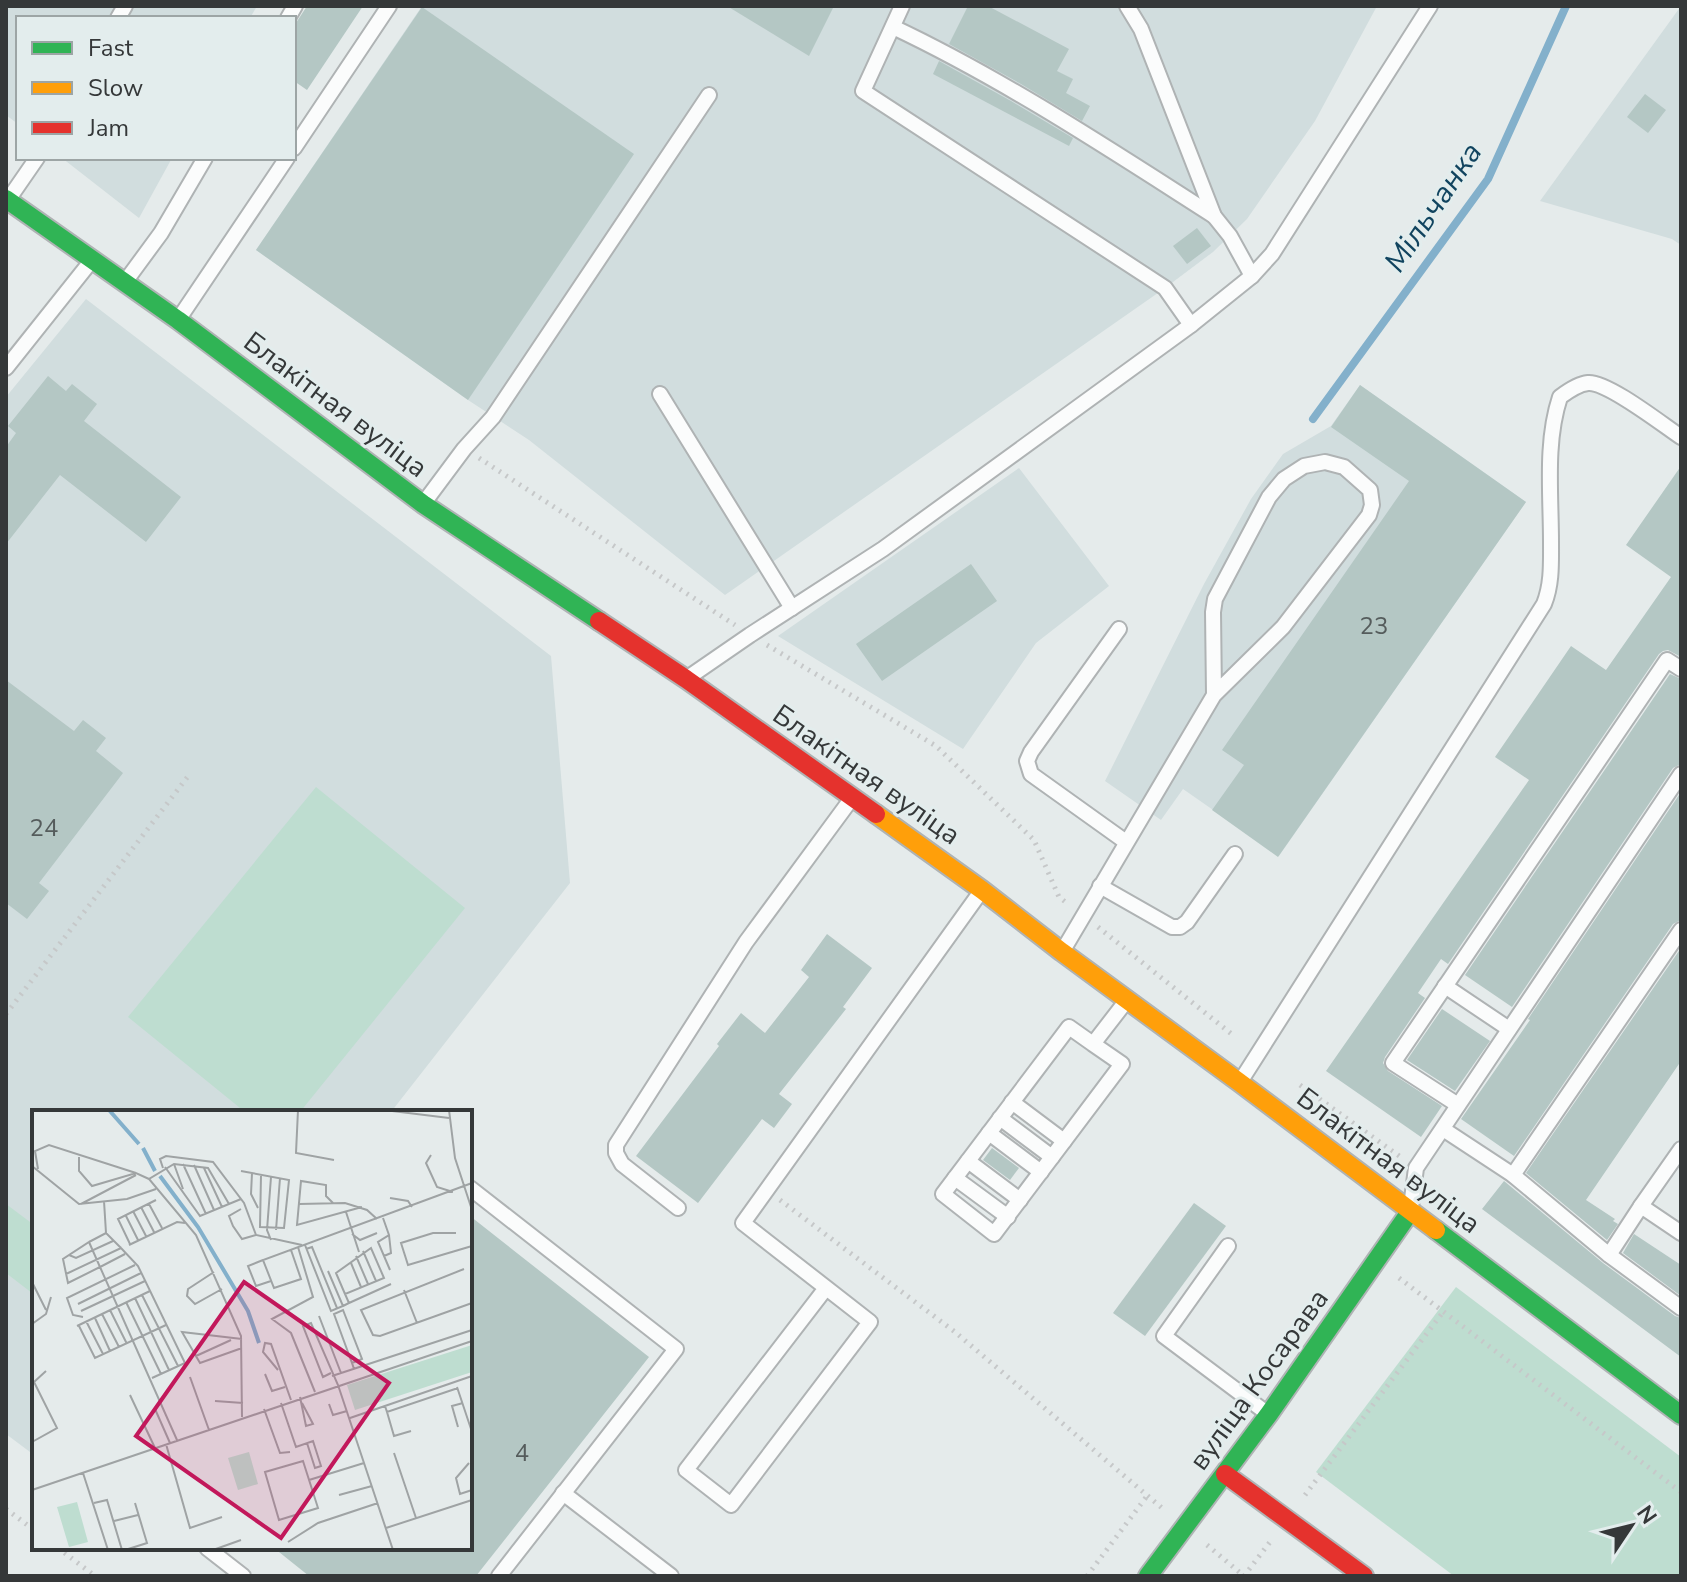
<svg xmlns="http://www.w3.org/2000/svg" width="1687" height="1582" font-family="'Nunito Sans',sans-serif">
<style>
.built{fill:#d1ddde}
.green{fill:#beddd0}
.lines{fill:none;stroke-linecap:round;stroke-linejoin:round}
.stream{stroke:#83b0cb;stroke-width:8}
.building{fill:#b4c7c4}
.lane-casing{stroke:#afb3b4;stroke-width:18}
.fast-casing{stroke:#afb3b4;stroke-width:22}
.slow-casing{stroke:#afb3b4;stroke-width:22}
.jam-casing{stroke:#afb3b4;stroke-width:22}
.path{stroke:#c6c8c9;stroke-width:5;stroke-dasharray:2 6;stroke-linecap:butt}
.lane{stroke:#fbfcfc;stroke-width:14}
.fast{stroke:#30b455;stroke-width:18}
.slow{stroke:#ff9f0a;stroke-width:18}
.jam{stroke:#e5322d;stroke-width:18}
.labels{text-anchor:middle;stroke-width:6;stroke-linejoin:round;paint-order:stroke}
.number-label{font-size:24px;fill:#555c5c}
.street-label{font-size:28px;fill:#353839;stroke:#e3eded}
.water-label{font-size:30px;font-style:italic;fill:#11445f;stroke:#e3eded}
.inset-river{fill:none;stroke:#83b0cb;stroke-width:4}
.inset-road{fill:none;stroke:#9fa3a4;stroke-width:2}
.view{fill:#c2185b;fill-opacity:0.15;stroke:#c2185b;stroke-width:4}
.inset-edge{fill:none;stroke:#353839;stroke-width:4}
</style>
<rect width="100%" height="100%" fill="#e5ebeb"/>
<g class="built">
<path d="M6,6H257L250,18H18V124L6,115Z"/>
<path d="M422,6H1377L1315,121L1247,219L1213,252L1165,288L725,595L529,440L468,400L256,250Z"/>
<path d="M1681,6V245L1672,239L1540,201Z"/>
<path d="M62,158H172L139,218Z"/>
<path d="M86,299L551,656L570,883L391,1112H34V1455L6,1434V397Z"/>
<path d="M1360,385L1526,502L1279,856L1183,789L1161,820L1105,781L1204,584L1251,499L1283,454L1331,426Z"/>
<path d="M1019,468L1109,586L1036,643L963,749L778,636Z"/>
</g>
<g class="green">
<path d="M316,787L465,908L300,1112H245L128,1017Z"/>
<path d="M6,1204L34,1225V1291L32,1293L6,1273Z"/>
<path d="M1456,1287L1681,1457V1576H1454L1316,1472Z"/>
</g>
<g class="lines">
<path class="stream" d="M1313,419L1488,179L1566,6"/>
</g>
<g class="building">
<path d="M307,6H363L307,90L294,81V26Z"/>
<path d="M727,6H834L809,56Z"/>
<path d="M968,6H988L1069,49L1057,71L1073,79L1066,93L1090,106L1082,121L1021,84L949,44Z"/>
<path d="M422,7L634,154L468,400L256,250Z"/>
<path d="M939,61L1011,101L1073,138L1069,146L933,74Z"/>
<path d="M1645,94L1666,110L1648,133L1627,117Z"/>
<path d="M1197,228L1211,246L1187,264L1173,246Z"/>
<path d="M48,376L66,391L72,384L97,404L84,421L181,497L146,542L60,475L6,544V447L16,433L8,426Z"/>
<path d="M1360,385L1526,502L1278,857L1212,810L1244,765L1222,750L1409,481L1331,427Z"/>
<path d="M1681,466V657L1668,650L1663,651L1659,654L1448,964L1441,959L1418,993L1425,998L1385,1057L1383,1063L1388,1071L1442,1106L1421,1137L1326,1071L1529,780L1495,757L1571,646L1606,670L1671,577L1626,545Z"/>
<path d="M971,564L997,601L882,681L856,644Z"/>
<path d="M1670,674L1681,679V764L1673,768L1512,1007L1465,975Z"/>
<path d="M6,680L74,731L83,720L106,738L96,751L123,773L39,883L49,891L27,919L6,903Z"/>
<path d="M1681,792V920L1673,924L1514,1156L1461,1119L1530,1020L1528,1019Z"/>
<path d="M827,934L872,968L843,1007L846,1009L779,1094L792,1104L774,1128L762,1119L698,1203L636,1156L719,1046L717,1044L741,1013L765,1033L809,977L801,970Z"/>
<path d="M1681,948V1061L1586,1200L1615,1219L1613,1221L1618,1224L1607,1240L1526,1173Z"/>
<path d="M1442,1009L1490,1041L1455,1091L1407,1060Z"/>
<path d="M992,1148L1019,1168L1010,1180L983,1160Z"/>
<path d="M1504,1181L1603,1263L1675,1316L1681,1318V1357L1482,1209Z"/>
<path d="M1194,1203L1226,1226L1145,1336L1113,1313Z"/>
<path d="M470,1216L649,1357L476,1576H309L274,1548H470Z"/>
<path d="M1634,1234L1681,1265V1296L1623,1253Z"/>
</g>
<g class="lines">
<g class="lane-casing">
<g id="lane">
<path d="M902,6L863,91L1165,288L1191,325"/>
<path d="M1127,6L1141,29L1214,216L1230,236L1252,276"/>
<path d="M118,18L125,6"/>
<path d="M288,18L295,6"/>
<path d="M893,27C1005,80 1109,149 1214,216"/>
<path d="M294,148L389,6"/>
<path d="M8,200L37,158"/>
<path d="M125,282L161,233L205,158"/>
<path d="M178,320L287,158"/>
<path d="M6,368L92,260"/>
<path d="M660,394L792,608"/>
<path d="M423,504L464,449L493,417L709,95"/>
<path d="M1119,629L1031,752L1027,761L1031,774L1126,842"/>
<path d="M689,677L750,635L883,549L1191,325L1252,276L1272,254L1430,6"/>
<path d="M1100,886L1172,927H1180L1187,922L1235,854"/>
<path d="M1062,952L1214,695L1283,627L1369,515L1372,505L1370,490L1344,467L1325,462L1304,466L1284,479L1269,497L1215,599L1213,612L1214,695"/>
<path d="M1445,986L1509,1029"/>
<path d="M1093,1044L1122,1064L994,1234L943,1194L1069,1027L1093,1044L1127,1000"/>
<path d="M1240,1082L1544,604C1552,584 1551,563 1551,542C1551,494 1545,442 1560,397C1568,391 1578,384 1588,383C1607,381 1663,425 1681,437"/>
<path d="M1012,1102L1064,1141"/>
<path d="M1458,1105L1393,1063L1667,660L1681,669"/>
<path d="M1000,1118L1052,1157"/>
<path d="M1443,1129L1513,1175L1609,1255L1681,1308"/>
<path d="M989,1133L1041,1172"/>
<path d="M968,1161L1020,1200"/>
<path d="M1513,1175L1681,930"/>
<path d="M955,1178L1008,1217"/>
<path d="M470,1188L676,1349L499,1576"/>
<path d="M1641,1206L1681,1233"/>
<path d="M1411,1207L1416,1168L1681,774"/>
<path d="M678,1208L622,1164L616,1153V1145L746,942L852,798"/>
<path d="M1228,1246L1164,1336L1268,1414"/>
<path d="M1609,1255L1641,1206L1681,1149"/>
<path d="M826,1288L686,1470L731,1505L870,1322L743,1223L982,890"/>
<path d="M563,1493L671,1576"/>
<path d="M207,1548L243,1576"/>
</g>
</g>
<g class="fast-casing">
<g id="fast">
<path d="M6,199L178,320L423,504L599,621"/>
<path d="M1436,1230L1681,1415"/>
<path d="M1148,1576L1269,1414L1410,1212"/>
</g>
</g>
<g class="slow-casing">
<path id="slow" d="M876,814L982,890L1062,952L1239,1082L1436,1230"/>
</g>
<g class="jam-casing">
<g id="jam">
<path d="M599,621L686,679L876,814"/>
<path d="M1225,1474L1364,1576"/>
</g>
</g>
<g class="path">
<path d="M479,458L735,625"/>
<path d="M767,645L936,746L1034,840L1059,897L1068,904"/>
<path d="M1098,927L1234,1036"/>
<path d="M6,1014L189,775"/>
<path d="M1300,1085L1402,1158"/>
<path d="M780,1200L955,1332L1162,1508"/>
<path d="M1399,1278L1681,1492"/>
<path d="M1305,1495L1443,1312"/>
<path d="M6,1509L34,1530"/>
<path d="M1207,1545L1244,1576"/>
<path d="M58,1548L95,1576"/>
<path d="M1087,1576L1147,1496"/>
<path d="M1244,1576L1270,1542"/>
</g>
<use href="#lane" class="lane"/>
<use href="#fast" class="fast"/>
<use href="#slow" class="slow"/>
<use href="#jam" class="jam"/>
</g>
<g class="labels">
<g class="number-label">
<text x="1374" y="634">23</text>
<text x="44" y="836">24</text>
<text x="522" y="1461">4</text>
</g>
<g class="street-label">
<text transform="translate(336 404) rotate(37)" y="10">Блакітная вуліца</text>
<text transform="translate(867 774) rotate(35)" y="10">Блакітная вуліца</text>
<text transform="translate(1389 1160) rotate(37)" y="10">Блакітная вуліца</text>
<text transform="translate(1258 1379) rotate(-54)" y="10">вуліца Косарава</text>
</g>
<g class="water-label">
<text transform="translate(1433 207) rotate(-56)" y="10">Мільчанка</text>
</g>
</g>
<g transform="translate(32 1110)">
<rect width="440" height="440" fill="#e5ebeb"/>
<path d="M440,235V262L323,300L315,275ZM217,342L226,374L206,380L196,348ZM45,392L56,432L37,437L25,397Z" fill="#beddd0"/>
<path class="inset-river" d="M77,0L107,34M111,38L123,61M128,66L166,117L216,201L227,233"/>
<path class="inset-road" d="M266,0L264,43L302,50M352,0L417,8M417,0L423,48L440,100M399,45L394,53L405,77L421,82M47,47V61L60,76L104,63L117,69M142,54L151,79M151,54L174,104M162,55L182,100M0,56L47,94L95,89L124,79M133,57L168,106L209,89M131,58L128,49L134,46L181,52L212,93L224,125L270,135M172,58L190,97M6,59L3,41L17,35L104,63M209,61L257,70L252,118L228,117L229,65M220,63L219,84L226,98M239,67L235,120L239,130M358,88L376,91L380,97M72,91L74,123M301,93L294,86V75L269,71L265,115L330,97M49,94L104,65M117,94L130,118M197,94L176,58L142,54L117,69L164,125L209,226L210,307M267,94L313,93L335,100L345,109M109,97L122,122M209,99L197,106L201,116L210,129L224,125M101,101L114,126M314,102L327,142M94,106L106,130M351,108L357,125L346,132L358,160M244,120L248,68M424,123H401L369,133L376,155L440,136M320,124L328,130L345,123M57,132L68,157L36,173L31,149ZM57,132L74,123L89,138M98,134L86,109L124,90M97,135L145,112L153,113M273,135L299,201L311,196L296,161M266,137L281,187L240,209L259,223L283,282M274,139L280,137L305,198M259,140L269,169L242,178L231,150L440,73M331,141L344,171M93,144L68,157L145,330M37,145L44,148L81,131M324,146L336,174M352,146L359,143L357,125M231,150L216,156L224,176L239,171M319,153L329,177M432,159L329,200L341,225L348,226L440,193M182,162L156,179L155,186L163,194L190,179M34,164L89,138L106,156L153,253L120,268M0,172L14,200M372,180L385,213M110,185L146,256M103,188L137,260M94,192L129,264M317,193L359,174M46,194L109,163M311,196L317,193L313,184L352,168L339,138L304,163L313,184M78,200L95,234M49,201L113,171M70,204L87,237M287,206L309,263M51,207L41,205L35,188L103,155M63,208L78,241M54,211L71,244M0,214L14,204L19,187M45,216L118,181M47,216L63,248L134,215M210,229L150,222L168,253L210,238M164,246L199,230M320,253L330,249L311,200L302,204L320,253L322,259M246,260L231,242L233,233L239,234L259,290M299,263L291,267L271,216L279,213L306,275L361,440M233,264L240,281L253,277M300,266L440,220M158,267L177,320M425,277L440,322M98,285L123,338M268,287L274,316L281,314L270,293M183,291L211,293M249,293L264,337L281,331L289,356L283,358L275,333M297,294L301,305L315,301M353,296L355,302L426,278M123,299L138,333M232,299L248,343L258,342M355,302L362,326L379,321M318,308L440,266M426,317L420,296L431,293M0,332L25,318L2,272L14,261M134,334L158,418L190,407M362,343L384,408M271,351L286,398L247,410L233,362ZM437,353L424,368L428,384L440,380M51,363L76,440M277,370L332,353M0,380L440,231M307,385L340,376M62,393L75,390L90,440M82,411L106,405M354,418L440,390M256,432L286,413L346,393M93,440L115,433L103,393M181,440L209,430"/>
<path class="view" d="M212,172L357,273L249,428L104,326Z"/>
<rect width="440" height="440" class="inset-edge"/>
</g>
<rect width="1687" height="1582" fill="none" stroke="#353839" stroke-width="16"/>
<rect x="16" y="16" width="280" height="144" fill="#e3eded" stroke="#9da5a5" stroke-width="2"/>
<rect x="32" y="42" width="40" height="12" fill="#30b455" stroke="#9da5a5" stroke-width="2"/>
<text x="88" y="56" font-size="24" fill="#353839">Fast</text>
<rect x="32" y="82" width="40" height="12" fill="#ff9f0a" stroke="#9da5a5" stroke-width="2"/>
<text x="88" y="96" font-size="24" fill="#353839">Slow</text>
<rect x="32" y="122" width="40" height="12" fill="#e5322d" stroke="#9da5a5" stroke-width="2"/>
<text x="88" y="136" font-size="24" fill="#353839">Jam</text>
<g transform="translate(1631 1526) rotate(55)" stroke="#e3eded" stroke-width="6" paint-order="stroke">
<path d="M0-6L14 30L0 20L-14 30Z" fill="#353839"/>
<text y="-12" font-size="22" font-weight="bold" text-anchor="middle" fill="#353839">N</text>
</g>
</svg>
